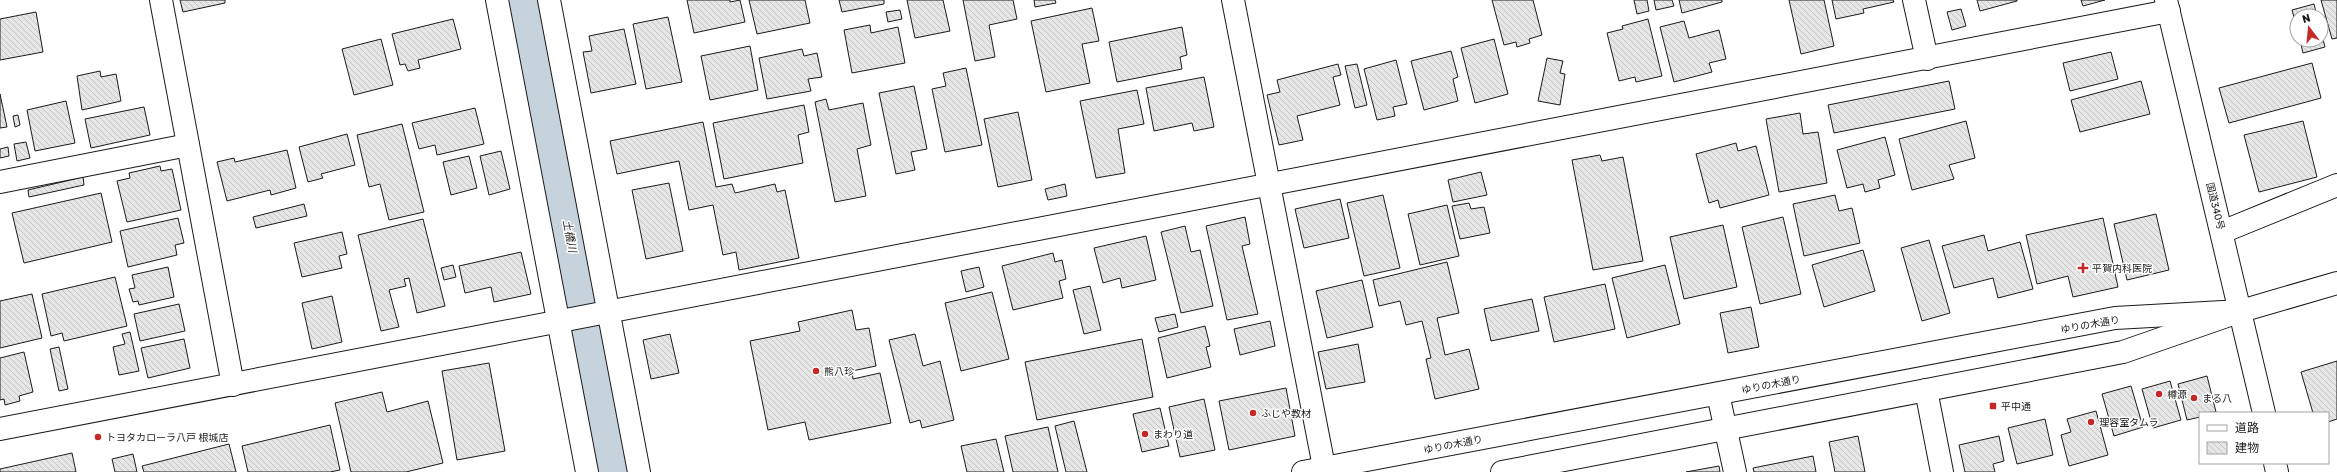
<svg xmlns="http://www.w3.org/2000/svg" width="2337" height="472" font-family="Rubik,'Noto Sans JP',sans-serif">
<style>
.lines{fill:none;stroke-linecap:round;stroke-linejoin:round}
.river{stroke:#c6d2dc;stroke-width:59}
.building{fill:url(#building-back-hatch);stroke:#1a1a1a}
.minor-casing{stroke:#1a1a1a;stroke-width:24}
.highway-casing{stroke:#1a1a1a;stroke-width:24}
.minor{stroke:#fff;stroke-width:22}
.highway{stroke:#fff;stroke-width:22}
.poi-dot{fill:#c62828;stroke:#fff;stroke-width:1.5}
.labels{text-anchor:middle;stroke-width:3;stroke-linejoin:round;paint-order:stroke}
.street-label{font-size:10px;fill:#1a1a1a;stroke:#fff}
.poi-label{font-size:10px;fill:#1a1a1a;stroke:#fff;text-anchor:start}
.water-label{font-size:11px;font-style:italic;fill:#1a1a1a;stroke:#fff}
</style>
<defs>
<pattern id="building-back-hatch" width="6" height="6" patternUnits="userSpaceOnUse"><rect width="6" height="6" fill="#e6e6e6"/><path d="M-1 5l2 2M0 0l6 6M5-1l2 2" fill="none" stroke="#c5c5c5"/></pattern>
</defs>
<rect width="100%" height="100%" fill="#fff"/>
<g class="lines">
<path class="river" d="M524,0L586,326L616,472"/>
</g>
<g class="building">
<path d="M180,0H225V3L183,12Z"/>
<path d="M687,0H730V2L740,0L745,22L694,33Z"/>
<path d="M749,0H805L810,23L757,34Z"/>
<path d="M839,0H884V4L842,12Z"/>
<path d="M907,0H943L950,31L915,38Z"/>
<path d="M963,0H1013L1017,19L989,25L995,57L975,61Z"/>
<path d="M1034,0H1055L1056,3L1035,7Z"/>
<path d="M1492,0H1533L1542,35L1529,39L1530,43L1517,47L1516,42L1504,45Z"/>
<path d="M1634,0H1647L1649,11L1637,14Z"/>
<path d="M1654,0H1672L1674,6L1656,10Z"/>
<path d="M1679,0H1722V2L1682,13Z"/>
<path d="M1789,0H1824L1834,46L1801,54Z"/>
<path d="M1832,0H1893L1894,2L1863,9L1864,13L1836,19Z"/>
<path d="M1977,0H2017V1L1980,11Z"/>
<path d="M2081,0H2105L2083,6Z"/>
<path d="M2321,0H2337V38L2332,39Z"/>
<path d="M2314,4L2317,16H2297V29L2292,10Z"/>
<path d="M1092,8L1099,41L1082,44L1090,83L1046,92L1031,21Z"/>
<path d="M1961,9L1966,26L1952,30L1947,12Z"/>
<path d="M900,10L902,19L888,22L886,12Z"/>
<path d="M36,12L43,52L0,60V19Z"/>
<path d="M668,17L682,82L646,89L633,24Z"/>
<path d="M453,19L461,49L418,60L420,68L408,71L405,64L400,65L392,34Z"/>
<path d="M1648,19L1662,76L1636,82L1635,77L1619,81L1607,33L1623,29L1622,26Z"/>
<path d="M1684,21L1689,38L1719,30L1726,59L1709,63L1712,72L1674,82L1660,27Z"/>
<path d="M870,25L871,33L898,27L905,63L852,73L844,30Z"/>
<path d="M1182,27L1187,55L1180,57L1182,69L1117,82L1109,42Z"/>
<path d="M624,29L636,84L591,93L583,52L592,51L589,36Z"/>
<path d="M2321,32L2325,47L2303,53L2300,40H2321Z"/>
<path d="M381,39L393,85L354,95L342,49Z"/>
<path d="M1494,39L1508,94L1475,103L1461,48Z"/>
<path d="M750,46L758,90L710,100L701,56Z"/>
<path d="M802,49L804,56L817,53L822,77L808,79L811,91L767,99L759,58Z"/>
<path d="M1451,51L1458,77L1453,79L1458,101L1424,110L1411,61Z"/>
<path d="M2111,52L2118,79L2070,91L2063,63Z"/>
<path d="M1547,58L1563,61L1560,73L1565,74L1560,105L1538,101Z"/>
<path d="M1396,60L1407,104L1393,107L1395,116L1377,120L1364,69Z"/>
<path d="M2312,63L2321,98L2229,123L2219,88Z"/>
<path d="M1338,64L1341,75L1333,77L1340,105L1297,116L1303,140L1279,145L1267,95L1280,92L1277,80Z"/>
<path d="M1357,64L1367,105L1355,108L1345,66Z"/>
<path d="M966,68L982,145L945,152L932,89L946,86L943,73Z"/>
<path d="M100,71L101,77L116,74L121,101L82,110L77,76Z"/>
<path d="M1204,77L1214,127L1194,131L1192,123L1154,131L1146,88Z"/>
<path d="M1949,81L1955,109L1834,133L1828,105Z"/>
<path d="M2141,81L2150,114L2080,132L2071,100Z"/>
<path d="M914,86L927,149L911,152L915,170L896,174L879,93Z"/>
<path d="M1137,90L1144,124L1118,129L1125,173L1096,178L1080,101Z"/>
<path d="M0,94L7,127L0,128Z"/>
<path d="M826,99L829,110L863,103L871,145L857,149L866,196L835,202L815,102Z"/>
<path d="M66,101L75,143L35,151L27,110Z"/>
<path d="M804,105L809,132L798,135L803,163L724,179L713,123Z"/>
<path d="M144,107L150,135L91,148L85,119Z"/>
<path d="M475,108L484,144L437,155L435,145L419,149L412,123Z"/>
<path d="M1018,112L1032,180L998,187L984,119Z"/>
<path d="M1800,113L1803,134L1818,132L1827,183L1779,192L1766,119Z"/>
<path d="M18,115L20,125L15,127L13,116Z"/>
<path d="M1966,121L1975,158L1949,165L1954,179L1912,190L1899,139Z"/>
<path d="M2303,121L2317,177L2259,192L2244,135Z"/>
<path d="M703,122L716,187L732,184L735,193L775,184L777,192L785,190L799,258L739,270L736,252L723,255L713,205L689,210L679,161L617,174L610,141Z"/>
<path d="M402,124L424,212L389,220L380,184L369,187L357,135Z"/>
<path d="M347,134L355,165L321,174L323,178L308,182L299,147Z"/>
<path d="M1885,137L1895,175L1878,180L1880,188L1865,192L1863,184L1847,188L1837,150Z"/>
<path d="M26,142L30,158L17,161L14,144Z"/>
<path d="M1736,143L1738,151L1756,146L1769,195L1720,208L1718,200L1709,203L1696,154Z"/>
<path d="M8,147L9,156L0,158V149Z"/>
<path d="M287,150L296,188L271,195L270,190L227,201L217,162L234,158L235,162Z"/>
<path d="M501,151L510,189L489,195L480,156Z"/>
<path d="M1600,155L1602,161L1623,157L1643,261L1593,270L1572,160Z"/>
<path d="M469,156L477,188L451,195L443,162Z"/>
<path d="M160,166L161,171L172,169L181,210L127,222L117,181L130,178L129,173Z"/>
<path d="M1481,172L1487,195L1453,202L1448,180Z"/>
<path d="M83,177L84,185L29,197L28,190Z"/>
<path d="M669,183L683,251L646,259L632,190Z"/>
<path d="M1065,184L1067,196L1048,200L1045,189Z"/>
<path d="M101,193L112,242L24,263L12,213Z"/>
<path d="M1383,195L1400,268L1364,276L1347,203Z"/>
<path d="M1835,195L1839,211L1852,208L1860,243L1804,256L1793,204Z"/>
<path d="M1340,199L1349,238L1304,248L1295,209Z"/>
<path d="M1469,203L1471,209L1484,207L1490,233L1460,239L1452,206Z"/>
<path d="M304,204L307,216L256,228L253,217Z"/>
<path d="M1447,205L1459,256L1420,265L1408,214Z"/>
<path d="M2156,214L2169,270L2127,280L2114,224Z"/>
<path d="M1245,217L1250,244L1242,246L1258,314L1227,320L1206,226Z"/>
<path d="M1783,217L1801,294L1760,304L1742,227Z"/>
<path d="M178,218L184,243L175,245L177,255L128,267L120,231Z"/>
<path d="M2103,218L2118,287L2073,297L2068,276L2037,284L2026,235Z"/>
<path d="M423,219L445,306L417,313L409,278L404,279L406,286L389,290L399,327L381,331L358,235Z"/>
<path d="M1723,225L1737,287L1684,299L1670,237Z"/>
<path d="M1185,226L1191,252L1200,250L1213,306L1181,313L1161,232Z"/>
<path d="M342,232L347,254L339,256L342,268L302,277L294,243Z"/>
<path d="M1984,235L1988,251L2020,242L2033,289L1998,298L1993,278L1954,288L1942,246Z"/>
<path d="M1146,236L1156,280L1122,288L1120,278L1103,283L1094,248Z"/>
<path d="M1929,240L1950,313L1922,321L1901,248Z"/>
<path d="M1863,250L1875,291L1824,307L1812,265Z"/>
<path d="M521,252L531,294L494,302L491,287L465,293L459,266Z"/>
<path d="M1053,253L1055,262L1062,260L1066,279L1059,281L1063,298L1013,310L1002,266Z"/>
<path d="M1447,262L1459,313L1437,318L1445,355L1469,349L1479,389L1435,399L1426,359L1431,358L1422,321L1406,325L1400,301L1379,306L1373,280Z"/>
<path d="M453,265L456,277L444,280L441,268Z"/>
<path d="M1665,265L1680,324L1627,338L1612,278Z"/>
<path d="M168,267L174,297L139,305L138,301L133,302L129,289L135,288L132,275Z"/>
<path d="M979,267L984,287L966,292L961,271Z"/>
<path d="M115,277L127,326L64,341L62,333L51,336L42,294Z"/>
<path d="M1362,280L1373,327L1327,338L1316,291Z"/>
<path d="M1605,284L1615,329L1554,342L1544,297Z"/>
<path d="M1090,286L1101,330L1084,334L1073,290Z"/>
<path d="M992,292L1009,359L961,371L945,303Z"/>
<path d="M32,294L42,338L0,348V301Z"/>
<path d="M332,296L342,342L312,349L302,303Z"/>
<path d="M1532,299L1539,331L1491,341L1484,309Z"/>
<path d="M179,304L185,331L140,341L134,314Z"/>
<path d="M1751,307L1759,347L1728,353L1720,313Z"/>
<path d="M852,310L856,330L869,328L876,366L852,371L853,379L880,373L891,423L809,440L805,422L768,430L750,341L800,331L798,322Z"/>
<path d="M1175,314L1178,327L1159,332L1155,318Z"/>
<path d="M1270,321L1275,346L1240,355L1234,329Z"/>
<path d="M1205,326L1210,346L1206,347L1211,367L1167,378L1158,338Z"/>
<path d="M130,332L139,371L119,375L113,347L125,344L122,334Z"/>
<path d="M670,334L679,373L651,379L643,340Z"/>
<path d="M915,334L923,366L940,361L954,420L922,428L920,420L910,423L889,340Z"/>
<path d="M184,339L190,368L148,378L141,348Z"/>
<path d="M1142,339L1153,397L1037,420L1025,362Z"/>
<path d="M1358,344L1365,382L1326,389L1318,352Z"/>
<path d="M59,347L68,389L59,391L50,349Z"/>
<path d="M24,352L33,392L19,396L20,401L5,405L4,399L0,400V358Z"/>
<path d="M2337,361V419L2328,422V413H2313L2301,372Z"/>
<path d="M489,363L505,451L457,460L442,371Z"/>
<path d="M2207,376L2216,412L2200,413V417L2187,420L2178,384Z"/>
<path d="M2170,381L2181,420L2153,428L2142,389Z"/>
<path d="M2131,386L2143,427L2114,436L2102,394Z"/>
<path d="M1286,388L1295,436L1229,450L1219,401Z"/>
<path d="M382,392L387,412L428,401L443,463L406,472H351L335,403Z"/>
<path d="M1204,399L1215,450L1180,457L1169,407Z"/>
<path d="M1160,408L1169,446L1142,452L1133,414Z"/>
<path d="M2096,411L2108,455L2069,466L2061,435L2071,432L2067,419Z"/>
<path d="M2045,419L2053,455L2017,464L2008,428Z"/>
<path d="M1074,421L1087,472H1066L1055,426Z"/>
<path d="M330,425L340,470L330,472H248L242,446Z"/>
<path d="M1048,427L1058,472H1013L1005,436Z"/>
<path d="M1858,436L1865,472H1835L1829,442Z"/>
<path d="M1999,436L2004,461L1993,464L1995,472H1965L1959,445Z"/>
<path d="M996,439L1004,472H967L961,446Z"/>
<path d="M229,444L236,472H144L142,466Z"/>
<path d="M72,453L76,472H0V469Z"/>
<path d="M133,454L137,472H115L112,459Z"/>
<path d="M1813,456L1816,472H1754L1753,468Z"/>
<path d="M1719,466L1720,472H1686Z"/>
</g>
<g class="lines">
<g class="minor-casing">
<g id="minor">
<path d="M161,0L233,385"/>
<path d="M497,0L587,472"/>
<path d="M549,0L639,472"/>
<path d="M1233,0L1325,472"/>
<path d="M1914,0L1927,59"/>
<path d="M0,182L188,145"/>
<path d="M2222,232L2337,185"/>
<path d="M1926,390L1942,472"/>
<path d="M1718,394L1735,472"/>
<path d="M0,429L2169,11"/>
<path d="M1303,472L2115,318L2241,311"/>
<path d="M1502,472L2123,352L2241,311L2337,283"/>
</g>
</g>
<g class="highway-casing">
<g id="highway">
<path d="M2166,0L2264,413"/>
<path d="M2275,463L2277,472"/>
</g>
</g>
<use href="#minor" class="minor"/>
<use href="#highway" class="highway"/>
</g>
<g class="poi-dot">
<path d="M2081 262h4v4h4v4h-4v4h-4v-4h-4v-4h4z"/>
<circle cx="816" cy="371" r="4"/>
<circle cx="2159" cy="394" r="4"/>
<circle cx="2194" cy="398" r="4"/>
<rect x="1989" y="402" width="8" height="8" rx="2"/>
<circle cx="1253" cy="413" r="4"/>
<circle cx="2091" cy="422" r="4"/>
<circle cx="1145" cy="434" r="4"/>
<circle cx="98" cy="437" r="4"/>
</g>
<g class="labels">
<g class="street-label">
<text transform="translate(2216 206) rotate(76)" y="4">国道340号</text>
<text transform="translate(2090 324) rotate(-10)" y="4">ゆりの木通り</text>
<text transform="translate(1771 384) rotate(-11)" y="4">ゆりの木通り</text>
<text transform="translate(1453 444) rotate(-11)" y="4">ゆりの木通り</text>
</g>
<g class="poi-label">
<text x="2092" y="272">平賀内科医院</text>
<text x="824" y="375">熊八珍</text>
<text x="2167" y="398">樽源</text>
<text x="2202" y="402">まる八</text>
<text x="2001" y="410">平中通</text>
<text x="1261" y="417">ふじや教材</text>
<text x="2099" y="426">理容室タムラ</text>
<text x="1153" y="438">まわり道</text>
<text x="106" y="441">トヨタカローラ八戸 根城店</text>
</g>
<g class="water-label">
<text transform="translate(570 236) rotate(79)" y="4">土橋川</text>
</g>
</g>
<rect x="2199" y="412" width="130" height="52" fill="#ffffff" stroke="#a3a3a3"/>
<rect x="2207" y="425" width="20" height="6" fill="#ffffff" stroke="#a3a3a3"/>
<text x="2235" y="432" font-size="12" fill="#1a1a1a">道路</text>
<rect x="2207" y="442" width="20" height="12" fill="url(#building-back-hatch)" stroke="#a3a3a3"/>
<text x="2235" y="452" font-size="12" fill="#1a1a1a">建物</text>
<g transform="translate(2309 28) rotate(344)"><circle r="19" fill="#ffffff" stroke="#a3a3a3"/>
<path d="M0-3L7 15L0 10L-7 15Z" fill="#c62828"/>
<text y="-6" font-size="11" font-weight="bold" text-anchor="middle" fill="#1a1a1a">N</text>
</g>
</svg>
